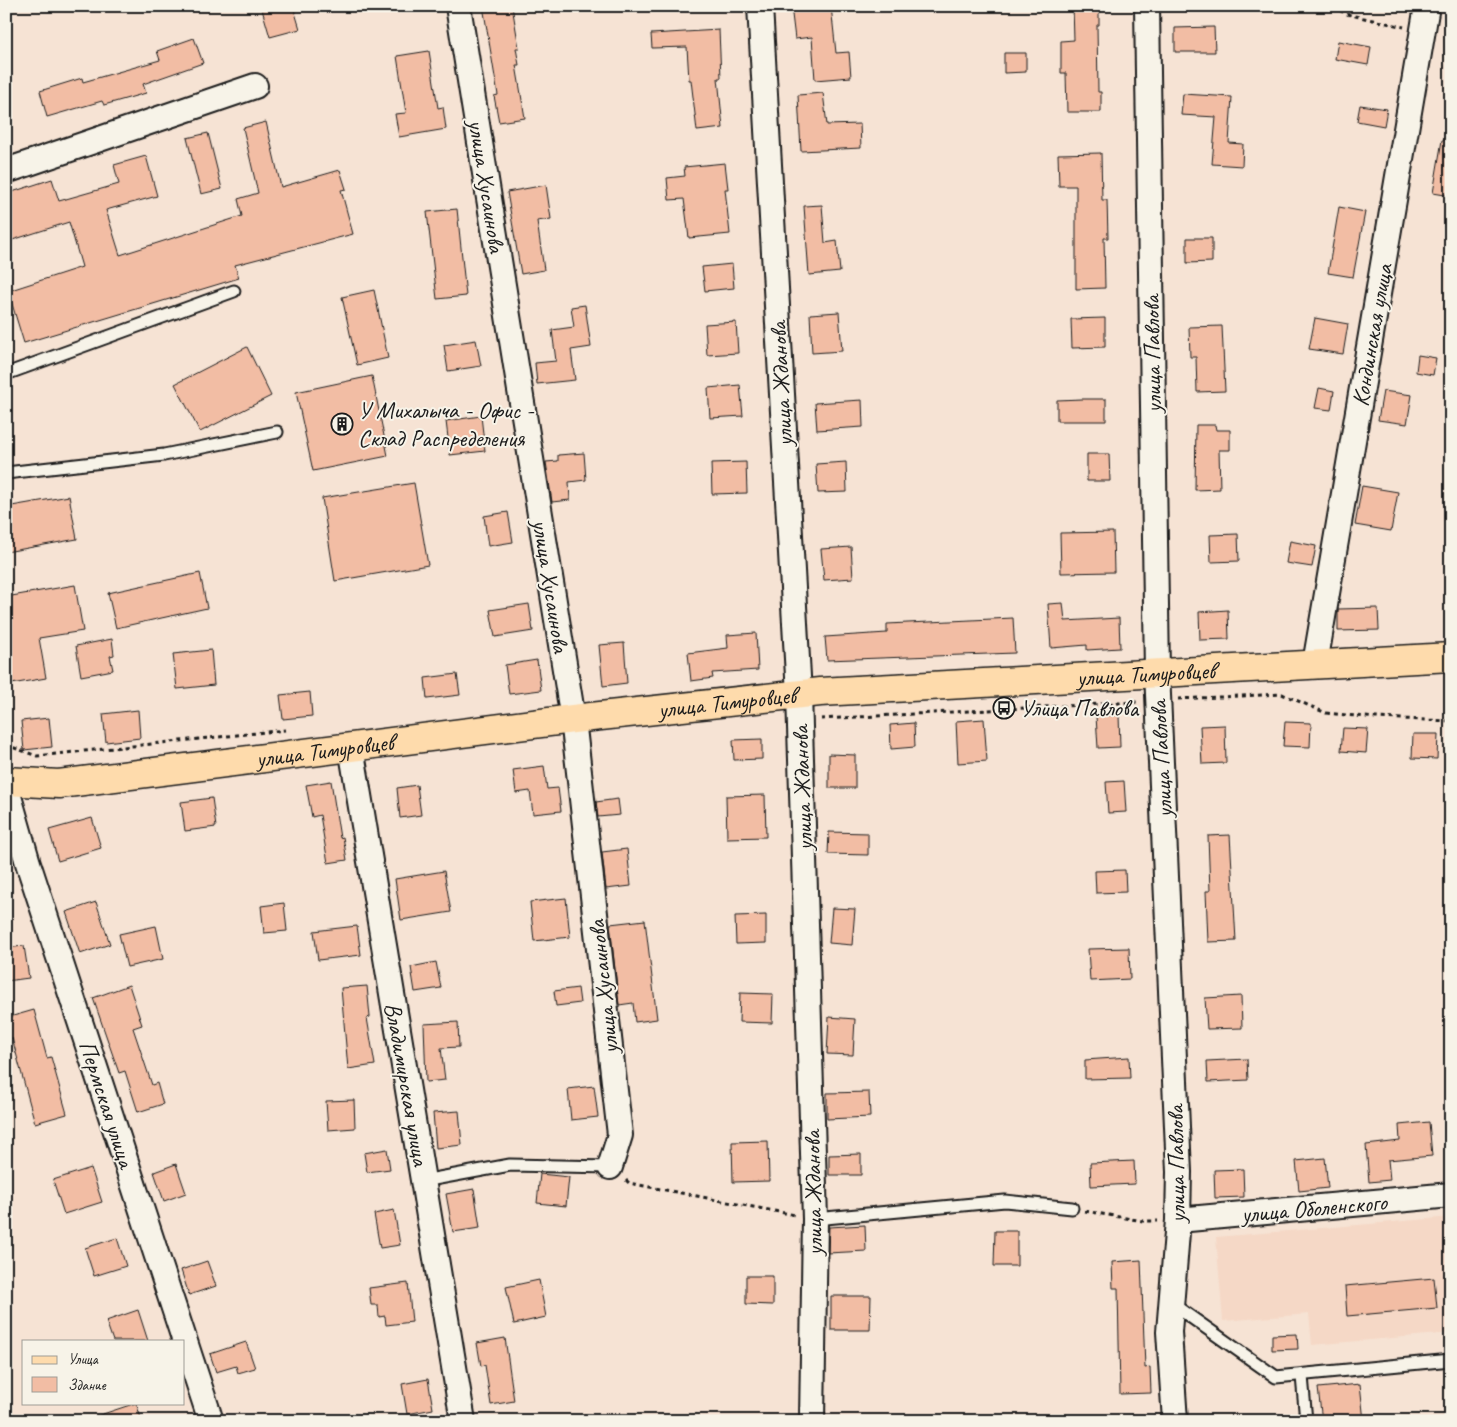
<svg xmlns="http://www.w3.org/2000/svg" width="1457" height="1427" font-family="Caveat,sans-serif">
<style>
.built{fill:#f5d8c6}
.building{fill:#f2bda4;stroke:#1c1c1c}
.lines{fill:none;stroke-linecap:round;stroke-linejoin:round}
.service-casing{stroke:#1c1c1c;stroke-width:15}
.minor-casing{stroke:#1c1c1c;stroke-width:28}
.primary-casing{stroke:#1c1c1c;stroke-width:31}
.path{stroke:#1c1c1c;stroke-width:3;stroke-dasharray:4 4;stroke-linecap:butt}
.service{stroke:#f7f3e8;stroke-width:11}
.minor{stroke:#f7f3e8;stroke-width:24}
.primary{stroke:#fedbac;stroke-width:28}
.labels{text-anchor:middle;stroke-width:4;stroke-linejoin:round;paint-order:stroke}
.street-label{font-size:24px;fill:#1c1c1c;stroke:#f7f3e8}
.poi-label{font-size:24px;fill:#1c1c1c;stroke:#f7f3e8;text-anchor:start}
</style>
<rect width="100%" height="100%" fill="#f6e3d4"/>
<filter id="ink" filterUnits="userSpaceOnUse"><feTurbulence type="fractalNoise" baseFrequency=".02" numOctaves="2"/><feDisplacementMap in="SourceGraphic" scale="10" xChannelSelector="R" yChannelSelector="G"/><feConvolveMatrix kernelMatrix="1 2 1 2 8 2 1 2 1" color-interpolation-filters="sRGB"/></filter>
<g filter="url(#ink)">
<path class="built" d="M1451,1217V1333L1312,1345L1309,1314L1223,1321L1216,1237Z"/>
<g class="building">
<path d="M261,6H293L300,29L270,37Z"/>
<path d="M483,6H512L519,48H516L519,65H516L525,118L499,122L494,96L498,95Z"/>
<path d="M791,6H831L836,53L849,52L851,77L815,80L812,37L795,39Z"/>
<path d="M1073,6H1099V25H1097L1098,92H1101V112H1067L1066,73H1061V41L1074,40Z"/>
<path d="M1214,27L1215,52H1175V28Z"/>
<path d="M719,30L721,78H718L723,128L697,131L691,80H689L687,47L652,48L651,34Z"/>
<path d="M194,38L203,63L143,84L146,93L104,105L102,101L47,117L40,91L82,78L83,82L160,60L157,51Z"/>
<path d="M1338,41L1371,47L1368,65L1335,59Z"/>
<path d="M429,51L438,108L443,107L446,129L399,137L395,114L406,113L397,56Z"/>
<path d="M1004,53H1026V72L1004,73Z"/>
<path d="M823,93L827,125L860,124L861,148L801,151L798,95Z"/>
<path d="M1183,94L1232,97L1229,143L1243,144L1242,166L1212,164L1216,117L1181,115Z"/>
<path d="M1360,105L1387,109L1384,126L1357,121Z"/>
<path d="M266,122L281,187L340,170L346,189L341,190L353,234L235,265L239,278L24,343L8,291L82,267L69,222L6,242V194L52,179L59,201L119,184L114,165L146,156L157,196L106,210L120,255L242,216L238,199L258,193L243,128Z"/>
<path d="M208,133L222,189L201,194L187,138Z"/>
<path d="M1442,140L1451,141V196L1433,193Z"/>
<path d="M1101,153L1102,200H1107L1108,238H1104L1105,288L1076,289V186H1059L1058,154Z"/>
<path d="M725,163L728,189H725L730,234L689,238L684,199L669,200L667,178L685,176L684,167Z"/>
<path d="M546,185L551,219L537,221L544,270L521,274L507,192Z"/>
<path d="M822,205L825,243L837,241L840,272L809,275L804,206Z"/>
<path d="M1339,207L1365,212L1353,277L1328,273Z"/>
<path d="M457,209L466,296L437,299L427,212Z"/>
<path d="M1187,238H1212V262L1187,263Z"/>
<path d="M732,264L734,288L705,291L702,267Z"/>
<path d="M374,290L388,358L357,365L342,297Z"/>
<path d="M585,305L591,347L571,350L575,380L537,384L535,363L556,361L552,330L574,327L571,307Z"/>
<path d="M839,312L842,351L812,353L810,314Z"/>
<path d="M1105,318V347L1072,348L1071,319Z"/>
<path d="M1315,318L1348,324L1343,354L1309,349Z"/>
<path d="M736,322L738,353L707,355L705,324Z"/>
<path d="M1222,326L1225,391L1197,392L1196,357H1190L1189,327Z"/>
<path d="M476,340L481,366L448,371L444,345Z"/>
<path d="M247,347L271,396L200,432L175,384Z"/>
<path d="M1418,355L1436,358L1433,375L1416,372Z"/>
<path d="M372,376L388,456L313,471L296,392Z"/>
<path d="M740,385L743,416L710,418L708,388Z"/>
<path d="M1319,388L1334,391L1331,410L1315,408Z"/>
<path d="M1383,391L1412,395L1407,424L1378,420Z"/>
<path d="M1082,399H1106V421H1057V400Z"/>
<path d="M862,400L863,427L817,430L815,403Z"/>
<path d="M481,416L485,451L450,455L446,421Z"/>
<path d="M1196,425H1215L1216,430H1230V450H1219L1220,489L1195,490Z"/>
<path d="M584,453L586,480L569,482L570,500L552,502L546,462L558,461V455Z"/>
<path d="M1087,454H1109L1110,481H1087Z"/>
<path d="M746,462L747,493L712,494L711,463Z"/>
<path d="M846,462L847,492L818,493L816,464Z"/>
<path d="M414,483L428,565L335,581L322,498Z"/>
<path d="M1362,486L1398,492L1391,531L1355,525Z"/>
<path d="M69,496L77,539L6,552V507Z"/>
<path d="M508,512L513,542L488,546L484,516Z"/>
<path d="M1113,532L1114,572L1061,573L1060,533Z"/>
<path d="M1238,534L1239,561L1211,562L1210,535Z"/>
<path d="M1290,541L1316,546L1312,567L1286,563Z"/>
<path d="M851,547L853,578L824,580L821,549Z"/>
<path d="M200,573L207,608L116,628L108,593Z"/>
<path d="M75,585L83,631L39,638L46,678L6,685V597Z"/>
<path d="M1063,603L1065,621L1119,618L1120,648L1087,650V645L1051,648L1048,604Z"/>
<path d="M529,604L533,631L495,637L490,610Z"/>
<path d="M1378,608L1379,630L1338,631V609Z"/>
<path d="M1228,610L1229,639L1200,640L1199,612Z"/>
<path d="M1013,618L1015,653L827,660L825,637L887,633V624Z"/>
<path d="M756,633L758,670L712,673L713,678L691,681L688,653L728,648L727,635Z"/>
<path d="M112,639L114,655L110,656L113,670L81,676L76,646Z"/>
<path d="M624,643L627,683L603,686L599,645Z"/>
<path d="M211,650L214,685L177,689L173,654Z"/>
<path d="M537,660L541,690L509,694L505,665Z"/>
<path d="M457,674L460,695L427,699L425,678Z"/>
<path d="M310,692L312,716L283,719L280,695Z"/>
<path d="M138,710L140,738L106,742L103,714Z"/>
<path d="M1119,715L1120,747L1098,748L1096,716Z"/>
<path d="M49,718L52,747L24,750L21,721Z"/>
<path d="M984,719L987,761L958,763L956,721Z"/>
<path d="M1285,722L1311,723L1310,747L1283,746Z"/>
<path d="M914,723L915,747L891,749L890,725Z"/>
<path d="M1225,725L1226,763L1202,764L1200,726Z"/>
<path d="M1343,728L1368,729L1366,753L1341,751Z"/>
<path d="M1413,734H1438L1437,759L1412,758Z"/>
<path d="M762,739V759L734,760L733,740Z"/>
<path d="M829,754L855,755V788H829Z"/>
<path d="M544,766L547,789L558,788L561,811L533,814L530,791L516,793L513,770Z"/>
<path d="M331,781L340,838L343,837L347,860L328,863L320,815L312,817L306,785Z"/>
<path d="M1124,781L1126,812L1108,813L1106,782Z"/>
<path d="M417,785L421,815L400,818L397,788Z"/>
<path d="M765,795L766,837L727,838L726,796Z"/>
<path d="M212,798L216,827L185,831L181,802Z"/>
<path d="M618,799L620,815L598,817L596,802Z"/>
<path d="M92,818L101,848L58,861L49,830Z"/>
<path d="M829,832L868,833V855L828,854Z"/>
<path d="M1230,835L1236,941L1208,942L1206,891H1210L1208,836Z"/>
<path d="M627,849L631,886L606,889L602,852Z"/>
<path d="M1125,870L1126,892L1096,893L1095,871Z"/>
<path d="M444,871L451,912L401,920L395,879Z"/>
<path d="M566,898L570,937L534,941L530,902Z"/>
<path d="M96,902L110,944L80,954L66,912Z"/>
<path d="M284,903L287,931L264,933L261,906Z"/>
<path d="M832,908L855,909L852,945L829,943Z"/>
<path d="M766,915V943L736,944L735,916Z"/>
<path d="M645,920L657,1019L635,1022L633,1003L619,1005L610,924Z"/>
<path d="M156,926L163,959L127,967L119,934Z"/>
<path d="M357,926L361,955L318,960L314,931Z"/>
<path d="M24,946L29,978L6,981V948Z"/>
<path d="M1129,948L1130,979L1090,981L1088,949Z"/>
<path d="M436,962L441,988L415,992L411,967Z"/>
<path d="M129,985L142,1025L133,1028L152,1085L157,1083L163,1104L138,1112L125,1071L119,1073L93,998Z"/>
<path d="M367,986L370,1017L367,1018L375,1065L348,1069L341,988Z"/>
<path d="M578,988L580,1003L556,1006L554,991Z"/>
<path d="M740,993L773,994L772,1023L739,1022Z"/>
<path d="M1241,996L1242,1028L1207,1029L1205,998Z"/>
<path d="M34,1010L47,1058L51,1057L67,1114L35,1123L12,1038L6,1039V1018Z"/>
<path d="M829,1017L855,1019L853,1055L827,1054Z"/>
<path d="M458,1022L459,1047L441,1048L445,1080L426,1082L424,1024Z"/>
<path d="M1129,1057L1130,1078L1085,1079V1060Z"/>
<path d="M1247,1059L1248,1080L1208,1082L1207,1061Z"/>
<path d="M594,1086L598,1117L571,1120L568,1089Z"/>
<path d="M869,1092L870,1117L827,1119V1093Z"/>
<path d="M354,1100L355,1128L328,1130L326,1101Z"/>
<path d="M459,1111L462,1145L436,1148L433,1113Z"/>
<path d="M1429,1122L1432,1156L1388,1160L1390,1180L1369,1182L1366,1145L1400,1141L1399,1125Z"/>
<path d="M768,1141L769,1181L733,1182L732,1142Z"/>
<path d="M387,1149L390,1169L367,1172L364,1153Z"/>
<path d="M861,1154V1175H829V1155Z"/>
<path d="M1325,1158L1328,1188L1299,1191L1296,1161Z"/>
<path d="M1134,1161L1135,1184L1091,1186L1090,1163Z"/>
<path d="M176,1164L186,1193L164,1201L154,1172Z"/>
<path d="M91,1168L102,1202L64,1214L53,1180Z"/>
<path d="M1243,1169L1244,1197L1215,1198L1214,1170Z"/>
<path d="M540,1174L569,1177L566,1206L537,1203Z"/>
<path d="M474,1189L480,1228L453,1232L446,1194Z"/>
<path d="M394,1210L400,1245L380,1248L374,1214Z"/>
<path d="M865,1225L866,1251L828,1253L829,1227Z"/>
<path d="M995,1231H1017V1266H994Z"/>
<path d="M117,1238L126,1266L94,1276L85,1248Z"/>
<path d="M1141,1260L1145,1368L1150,1367L1151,1393L1120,1394L1118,1288H1113L1112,1262Z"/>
<path d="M207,1261L216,1286L189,1295L181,1270Z"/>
<path d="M746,1276H773V1305L746,1304Z"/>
<path d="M1434,1278L1437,1308L1347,1316L1345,1286Z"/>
<path d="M539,1280L546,1317L514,1324L506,1287Z"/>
<path d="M408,1283L412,1322L386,1325L385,1316L379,1317L378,1305H371L369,1288Z"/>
<path d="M831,1296H871L870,1330H831Z"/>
<path d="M138,1310L148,1341H113L106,1321Z"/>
<path d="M1297,1334L1298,1349L1272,1350V1335Z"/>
<path d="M505,1338L514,1401L491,1405L485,1365L481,1366L477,1343Z"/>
<path d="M246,1342L255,1368L238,1373L236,1366L216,1372L210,1354Z"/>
<path d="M428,1379L433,1409L407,1414L402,1384Z"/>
<path d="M1360,1384L1364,1421H1322L1318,1388Z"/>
<path d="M136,1403L142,1421H91V1418Z"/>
</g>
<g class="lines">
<g class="service-casing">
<g id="service">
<path d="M6,374L234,291"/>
<path d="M6,473L164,455L277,432"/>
<path d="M423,1181L510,1165L610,1167"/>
<path d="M815,1219L1005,1201L1072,1208"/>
<path d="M1171,1303L1276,1377L1451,1360"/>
<path d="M1302,1376L1306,1421"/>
</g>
</g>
<g class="minor-casing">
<g id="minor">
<path d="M458,6L573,719L620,1135L610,1167"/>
<path d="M760,6L799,694L815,1219L812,1421"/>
<path d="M1147,6L1157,672L1179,1172L1178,1220L1169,1332L1175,1421"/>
<path d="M6,171L255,86"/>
<path d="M1315,664L1427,6"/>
<path d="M351,747L463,1421"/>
<path d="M6,786L28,863L211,1421"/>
<path d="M1178,1220L1451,1195"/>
</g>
</g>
<g class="primary-casing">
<g id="primary">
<path id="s1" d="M6,781L59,784L573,719L820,692L1451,657"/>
</g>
</g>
<g class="path">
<path d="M1333,6L1346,14L1404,27"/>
<path d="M1178,699L1282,694L1326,713L1376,718L1451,721"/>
<path d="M821,719L1137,702"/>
<path d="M6,745L37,756L285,730"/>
<path d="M626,1180L629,1183L795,1215"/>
<path d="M1085,1211L1143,1221H1158"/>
</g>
<use href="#service" class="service"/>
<use href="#minor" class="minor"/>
<use href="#primary" class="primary"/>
</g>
</g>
<defs>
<g id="building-ring" transform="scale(1.125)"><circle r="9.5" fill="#f7f3e8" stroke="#1c1c1c" stroke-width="1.5"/><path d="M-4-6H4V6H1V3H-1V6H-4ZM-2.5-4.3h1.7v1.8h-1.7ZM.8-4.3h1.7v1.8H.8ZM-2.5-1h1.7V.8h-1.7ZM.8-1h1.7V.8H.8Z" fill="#1c1c1c"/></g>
<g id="bus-ring" transform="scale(1.125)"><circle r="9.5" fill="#f7f3e8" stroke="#1c1c1c" stroke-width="1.5"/><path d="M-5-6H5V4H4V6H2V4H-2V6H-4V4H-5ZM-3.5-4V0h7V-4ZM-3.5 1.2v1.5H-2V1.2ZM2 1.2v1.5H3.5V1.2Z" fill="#1c1c1c"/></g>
</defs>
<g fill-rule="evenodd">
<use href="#building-ring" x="342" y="424"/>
<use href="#bus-ring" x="1004" y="708"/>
</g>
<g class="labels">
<g class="street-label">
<text transform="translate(487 186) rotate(81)" y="8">улица Хусаинова</text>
<text transform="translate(1372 335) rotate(-80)" y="8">Кондинская улица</text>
<text transform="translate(1152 354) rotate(-91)" y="8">улица Павлова</text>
<text transform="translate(781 384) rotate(-93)" y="8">улица Жданова</text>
<text transform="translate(551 586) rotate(81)" y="8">улица Хусаинова</text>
<text dy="8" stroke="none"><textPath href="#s1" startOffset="1146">улица Тимуровцев</textPath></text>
<text dy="8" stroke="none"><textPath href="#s1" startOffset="726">улица Тимуровцев</textPath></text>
<text dy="8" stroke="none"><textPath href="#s1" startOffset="321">улица Тимуровцев</textPath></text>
<text transform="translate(1161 759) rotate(-93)" y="8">улица Павлова</text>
<text transform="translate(802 788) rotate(-92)" y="8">улица Жданова</text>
<text transform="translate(603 987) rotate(-96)" y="8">улица Хусаинова</text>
<text transform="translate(407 1084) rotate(80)" y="8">Владимирская улица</text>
<text transform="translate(107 1104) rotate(72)" y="8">Пермская улица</text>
<text transform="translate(1176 1164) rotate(-91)" y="8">улица Павлова</text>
<text transform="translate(813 1193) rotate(-91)" y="8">улица Жданова</text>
<text transform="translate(1314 1208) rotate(-5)" y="8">улица Оболенского</text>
</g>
<g class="poi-label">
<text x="358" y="418">У Михалыча - Офис -<tspan x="358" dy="28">Склад Распределения</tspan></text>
<text x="1020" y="716">Улица Павлова</text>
</g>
</g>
<rect width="1457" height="1427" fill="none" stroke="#f7f3e8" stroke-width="25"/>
<rect x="12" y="12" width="1432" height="1402" fill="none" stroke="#1c1c1c" stroke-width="2" filter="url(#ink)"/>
<rect x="22" y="1340" width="162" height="65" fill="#f7f3e8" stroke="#9f9d96"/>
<rect x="32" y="1356" width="25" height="8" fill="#fedbac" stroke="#9f9d96"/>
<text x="68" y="1364" font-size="15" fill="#1c1c1c">Улица</text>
<rect x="32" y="1377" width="25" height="15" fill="#f2bda4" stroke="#9f9d96"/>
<text x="68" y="1390" font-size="15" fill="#1c1c1c">Здание</text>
</svg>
